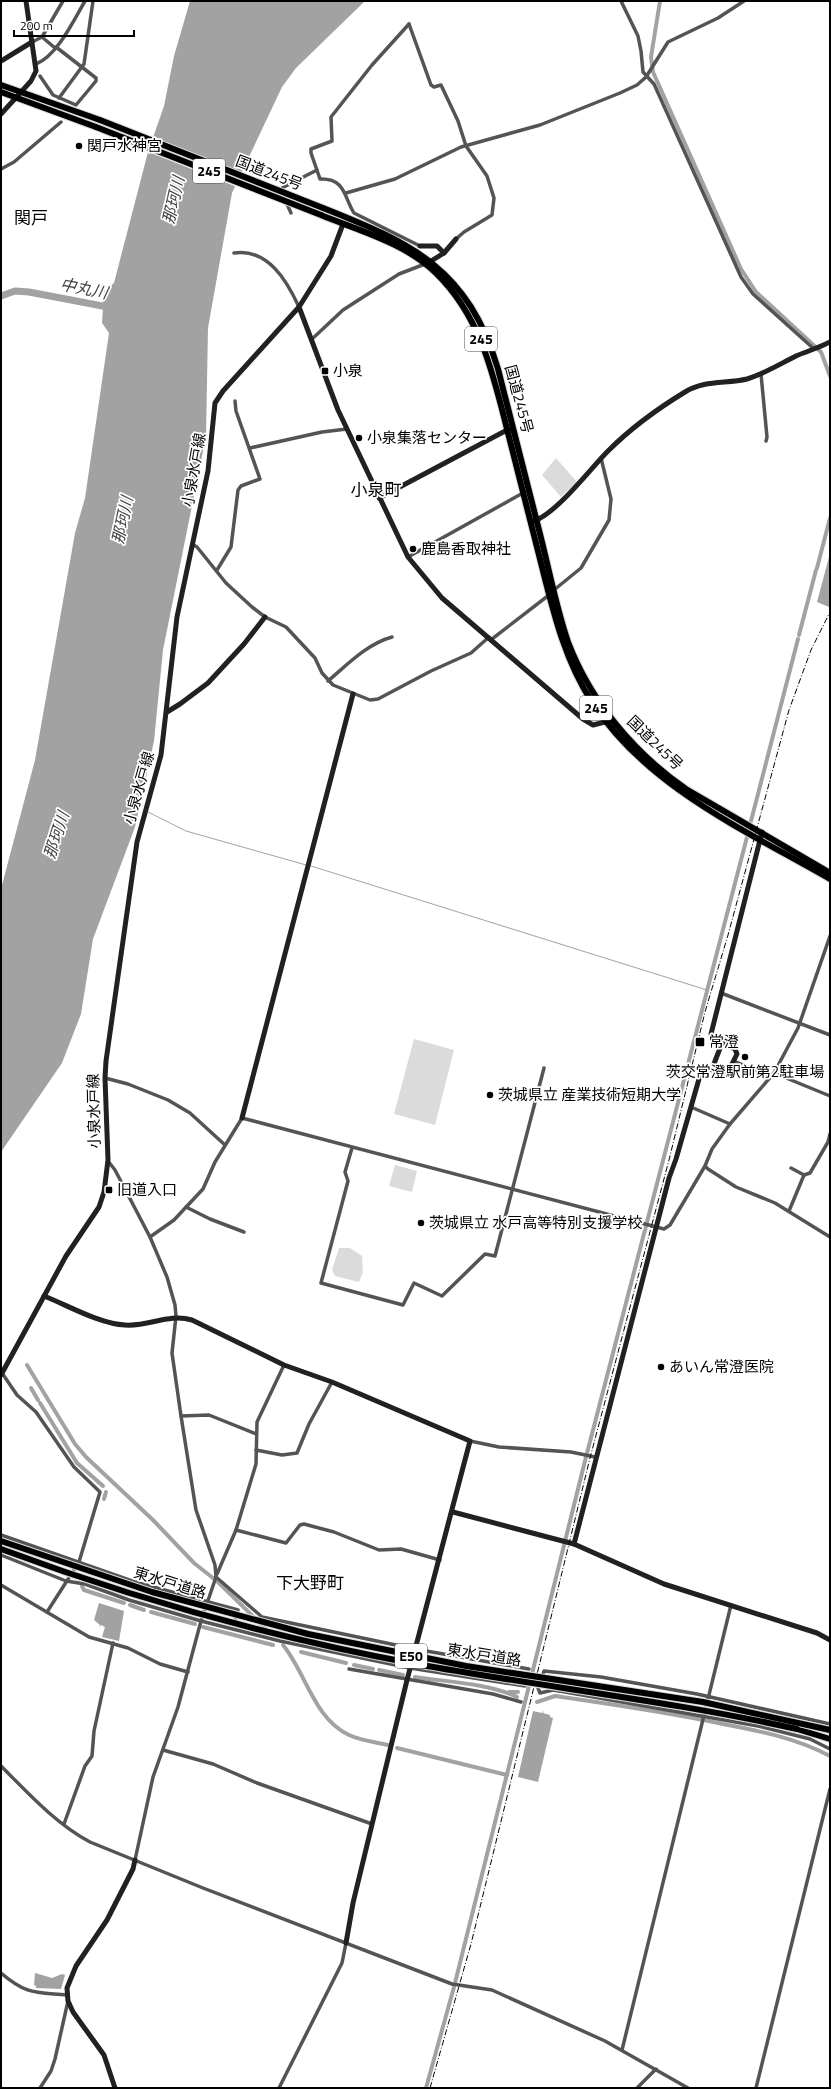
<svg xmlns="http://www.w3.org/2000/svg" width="831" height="2089" font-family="'Titillium Web','Noto Sans JP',sans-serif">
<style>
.green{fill:#dbdbdb}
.water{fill:#a2a2a2}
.pier{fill:#fff}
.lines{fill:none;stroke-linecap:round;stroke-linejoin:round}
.stream{stroke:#a2a2a2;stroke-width:1}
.canal{stroke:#a2a2a2;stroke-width:4}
.river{stroke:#a2a2a2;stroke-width:7}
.highway-casing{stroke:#dbdbdb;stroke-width:8}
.street{stroke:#545454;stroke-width:3.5}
.secondary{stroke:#212121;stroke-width:5}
.highway{stroke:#000;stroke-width:6}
.rail{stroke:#000;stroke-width:1;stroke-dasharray:6 2 1 2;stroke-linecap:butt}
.highway-bridge-casing{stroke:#dbdbdb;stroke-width:8;stroke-linecap:butt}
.highway-bridge{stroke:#000;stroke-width:6}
.poi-dot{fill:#000;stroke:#fff;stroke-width:1.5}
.labels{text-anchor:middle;stroke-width:3.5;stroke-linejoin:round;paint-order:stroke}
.shield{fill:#fff;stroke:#4c4c4c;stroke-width:1}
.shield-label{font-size:14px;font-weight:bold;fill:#000}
.poi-label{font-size:15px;fill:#000;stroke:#fff;text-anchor:start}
.street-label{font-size:15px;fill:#000;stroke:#fff}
.water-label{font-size:16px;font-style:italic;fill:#434343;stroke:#fff}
.quarter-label{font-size:17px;fill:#000;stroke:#fff}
</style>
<rect width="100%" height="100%" fill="#fff"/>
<g class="green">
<path d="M556,458L577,482L561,497L542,475Z"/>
<path d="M414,1039L454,1050L435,1125L394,1114Z"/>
<path d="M395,1165L417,1171L412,1192L389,1186Z"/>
<path d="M339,1248H350L362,1256L363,1272L359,1282L335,1276L332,1270Z"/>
</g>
<g class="water">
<path d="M190,1H365L296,68L282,87L232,193L208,328L206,436L163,650L154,741L135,827L93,939L81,1014L62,1063L1,1152V889L35,760L75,533L85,498L109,333L102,323L104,291L114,283L148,152L164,106L174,56Z"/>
<path d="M829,557H830L829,607L817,602Z"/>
<path d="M99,1603L124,1611L119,1641L102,1637L105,1627L101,1625L99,1628L100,1625L94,1620Z"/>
<path d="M544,1710L543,1713L550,1715V1717L553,1718L538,1782L518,1777L533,1711L542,1713Z"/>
<path d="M35,1973L52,1978L62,1974L65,1975L61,1989L36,1988V1986L34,1985Z"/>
</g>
<path class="pier" d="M151,137L244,173L237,187L146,151Z"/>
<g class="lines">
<g class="stream">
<path d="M148,812L186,831L306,865"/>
<path d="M311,866L707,990"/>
</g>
<g class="canal">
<path d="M660,1L651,57L653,72L741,269L756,292L821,352L830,376"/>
<path d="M817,568L830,518"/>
<path d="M799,635L816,570"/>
<path d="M751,821L798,639"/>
<path d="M27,1365L75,1444L86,1457L153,1520L194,1563L218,1582L268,1631"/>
<path d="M31,1388L38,1400"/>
<path d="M40,1403L77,1463L103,1486"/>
<path d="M104,1499L106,1492"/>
<path d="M82,1586L84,1590L124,1603"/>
<path d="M130,1605L144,1610"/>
<path d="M151,1612L195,1624"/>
<path d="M203,1627L273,1645"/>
<path d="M283,1645C306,1673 314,1719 349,1735C362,1741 375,1742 388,1745"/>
<path d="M301,1652L346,1663"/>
<path d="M354,1665L373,1669"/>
<path d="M379,1670L403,1675"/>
<path d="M415,1677C447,1682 488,1683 517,1697"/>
<path d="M509,1692H518"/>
<path d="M537,1702L555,1696C611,1704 667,1712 723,1724C760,1731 796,1738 830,1756"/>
<path d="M397,1748L507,1775"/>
<path d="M426,2088L454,1987L586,1457L747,837"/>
</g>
<path class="river" d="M1,296L15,291L29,292L113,308"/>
<g class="highway-casing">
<g id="highway">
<path d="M1,85L100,120"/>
<path d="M1,92L96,127"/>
<path d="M323,208C414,244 468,269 498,369C512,424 526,479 540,534C549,569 556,607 568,642C591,702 634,753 686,789L830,873"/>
<path d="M321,215C360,231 405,243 436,273C479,315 492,369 506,425C517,469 528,512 539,555C552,606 563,658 592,702C647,787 745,830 830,879"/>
<path d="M797,1729L830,1739"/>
</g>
</g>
<g class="street">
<path d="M621,1L638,36L641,51L643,72L654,84L741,277L753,294L814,349"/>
<path d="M409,24L372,65L331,117L332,141L311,149V153L320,179C346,178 344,198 354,213L420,246"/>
<path d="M409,24L431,85L434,87L441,85L458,121L466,146L487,176L494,198L492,215L464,232L456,239"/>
<path d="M42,37L55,48"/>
<path d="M32,42L42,37L63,1"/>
<path d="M36,64C57,56 74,20 85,1"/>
<path d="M40,76L53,95L76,105L96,81V78L56,47"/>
<path d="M59,98L84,64L93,1"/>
<path d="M1,169L14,162L61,122"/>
<path d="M346,193L395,179L461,147L540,125L620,93L637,85L646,77L668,42L718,18L744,1"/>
<path d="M291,213L282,193V188L317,170"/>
<path d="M234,253C268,248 287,281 299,307"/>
<path d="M311,340L343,310L399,274L425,264"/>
<path d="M761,374L767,437L766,441"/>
<path d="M250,448L322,432L347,429"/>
<path d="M192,544L197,547L226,583L252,607L265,617L286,627L315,658L322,673L333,685L370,700L378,699L431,671L471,653L489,637"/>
<path d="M408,557L523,493"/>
<path d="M217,570L231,547L238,490L241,486L260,479L236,411L235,401"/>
<path d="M554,590L581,568L609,520L611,499L601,458"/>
<path d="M492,639L549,595"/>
<path d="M328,681C348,664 367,644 392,637"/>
<path d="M721,993L830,1035"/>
<path d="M734,1061L759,1072L771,1075"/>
<path d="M774,1073L830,1096"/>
<path d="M105,1078L128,1084L168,1100L190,1113L225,1145"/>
<path d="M691,1107L730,1124L712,1149L705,1166L708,1169L736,1187L775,1203L830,1237"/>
<path d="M730,1124L774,1073L798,1028L830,936"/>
<path d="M352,1148L345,1172L348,1181L321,1283L403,1305L414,1283L442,1296L485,1254L495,1256L544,1068"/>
<path d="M108,1161L115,1170L150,1237L167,1277L175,1305L176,1316L172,1353L181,1416L196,1510L215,1565L216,1577L201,1621L178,1707L153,1777L135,1860"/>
<path d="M791,1168L804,1175L810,1173L828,1142L830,1134"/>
<path d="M186,1207L210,1219L244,1232"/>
<path d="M789,1211L804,1175"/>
<path d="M150,1237L174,1220L203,1189L215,1162L242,1118L664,1229L670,1225L705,1166"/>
<path d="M2,1373L17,1395L36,1412L74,1467L100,1492L79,1562L47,1612"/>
<path d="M181,1416L209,1415L256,1434"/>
<path d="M470,1441L499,1447L571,1452L595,1457"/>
<path d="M256,1450L282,1455L297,1453L309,1424L332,1382"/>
<path d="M236,1530L286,1543L300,1525L304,1524L334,1532L379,1550L401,1549L440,1560"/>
<path d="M1,1535L135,1582L238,1610L234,1624"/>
<path d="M1,1555L66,1581L85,1584L129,1600L201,1621L280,1641L410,1668L525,1686"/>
<path d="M217,1574L236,1530L256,1464L257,1422L284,1365"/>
<path d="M216,1577L262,1617L415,1649L529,1669"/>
<path d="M1,1585L89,1637L128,1648L160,1664L188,1672"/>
<path d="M349,1669L493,1694L521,1702"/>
<path d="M830,1724L697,1694L601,1677L544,1671L538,1688L540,1693L553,1690L565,1692L758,1726L810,1739L830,1749"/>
<path d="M163,1750L213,1764L257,1783L372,1824"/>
<path d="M1,1766C28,1793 56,1824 90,1842L203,1888L452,1984L492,1990L503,1995L605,2041L688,2088"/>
<path d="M64,1824L85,1766L92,1756L94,1731L113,1643"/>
<path d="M1,1973C27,1995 35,1992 67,1995"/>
<path d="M622,2050L731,1605"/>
<path d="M40,2088L51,2071L55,2059L68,2001"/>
<path d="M279,2088L342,1963L346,1943"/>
<path d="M637,2088L656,2069"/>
<path d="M756,2088L830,1789"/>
</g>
<g class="secondary">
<path d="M1,61L32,42"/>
<path d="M1,114L31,81L36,71L26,1"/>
<path d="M420,246H437L444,253"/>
<path d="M428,263L444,253L456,239"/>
<path d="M299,307L338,410L408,557L442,598L583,719L593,725L609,721"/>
<path d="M379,498L509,429"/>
<path d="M534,521C557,513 590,469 608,451C631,428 657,409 685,392C704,380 726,384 747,379C764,374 780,364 796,356C807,351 819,348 830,342"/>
<path d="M167,712L180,704L208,683L244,644L265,617"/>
<path d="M712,1069L722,1043"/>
<path d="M242,1118L353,694"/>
<path d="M44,1296C67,1305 100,1324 125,1325C149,1327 168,1313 192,1320L284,1365L332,1382L470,1441L407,1680L353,1903L346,1943"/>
<path d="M1,1375L66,1256L99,1207L104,1192L108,1160L105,1078L106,1061L137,842L161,755L177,617L208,471L215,403L223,391L299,307L331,256L343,224"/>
<path d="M453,1512L574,1544L664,1584L817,1633L830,1640"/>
<path d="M574,1544L669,1178L676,1159L701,1072L706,1068L727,1074L737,1054L735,1049L715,1040L711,1034L762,832"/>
<path d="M115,2088L104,2055L73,2012L68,2001L67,1988L76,1966L107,1920L133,1869L135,1860"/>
</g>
<use href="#highway" class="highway"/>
<path class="rail" d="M430,2088L471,1944L590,1458L669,1160L705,1012L728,935L789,710L811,650L830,612"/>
<g class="highway-bridge-casing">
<g id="highway-bridge">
<path d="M100,120L323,208"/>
<path d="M96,127L321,215"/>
<path d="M1,1541L152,1592L308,1634L466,1666L703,1702L830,1730"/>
<path d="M1,1549C135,1599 275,1638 416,1664C543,1687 671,1701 797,1729"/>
</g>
</g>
<use href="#highway-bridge" class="highway-bridge"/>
</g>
<g class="poi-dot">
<circle cx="79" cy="146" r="4"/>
<rect x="321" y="367" width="8" height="8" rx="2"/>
<circle cx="359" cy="438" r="4"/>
<circle cx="413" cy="549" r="4"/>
<rect x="695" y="1037" width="10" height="10" rx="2"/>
<circle cx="745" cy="1057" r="4"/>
<circle cx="490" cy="1095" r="4"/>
<rect x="105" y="1186" width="8" height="8" rx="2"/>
<circle cx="421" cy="1223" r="4"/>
<circle cx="661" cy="1367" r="4"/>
</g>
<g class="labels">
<g class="shield">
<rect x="193" y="159" width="32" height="24" rx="3"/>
<rect x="465" y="327" width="32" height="24" rx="3"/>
<rect x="580" y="696" width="32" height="24" rx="3"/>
<rect x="395" y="1644" width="32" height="24" rx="3"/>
</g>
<g class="shield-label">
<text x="209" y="176">245</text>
<text x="481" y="344">245</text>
<text x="596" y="713">245</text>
<text x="411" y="1661">E50</text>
</g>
<g class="poi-label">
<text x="87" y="151">関戸水神宮</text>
<text x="333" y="376">小泉</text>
<text x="367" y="443">小泉集落センター</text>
<text x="421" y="554">鹿島香取神社</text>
<text x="709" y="1047">常澄</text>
<text x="745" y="1077" text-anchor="middle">茨交常澄駅前第2駐車場</text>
<text x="498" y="1100">茨城県立 産業技術短期大学</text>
<text x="117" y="1195">旧道入口</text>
<text x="429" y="1228">茨城県立 水戸高等特別支援学校</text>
<text x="669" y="1372">あいん常澄医院</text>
</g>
<g class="street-label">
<text transform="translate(269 173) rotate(21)" y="5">国道245号</text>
<text transform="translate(519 399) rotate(75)" y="5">国道245号</text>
<text transform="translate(194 470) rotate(-80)" y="5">小泉水戸線</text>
<text transform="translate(655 743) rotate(44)" y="5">国道245号</text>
<text transform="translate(139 788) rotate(-74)" y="5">小泉水戸線</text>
<text transform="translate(94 1111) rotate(-91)" y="5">小泉水戸線</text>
<text transform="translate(170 1583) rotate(17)" y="5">東水戸道路</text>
<text transform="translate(484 1655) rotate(9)" y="5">東水戸道路</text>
</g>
<g class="water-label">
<text transform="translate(173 200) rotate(-77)" y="6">那珂川</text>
<text transform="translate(84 288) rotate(11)" y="6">中丸川</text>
<text transform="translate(122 520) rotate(-78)" y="6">那珂川</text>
<text transform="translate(56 835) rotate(-72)" y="6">那珂川</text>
</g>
<g class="quarter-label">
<text x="31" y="224">関戸</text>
<text x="376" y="496">小泉町</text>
<text x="310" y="1589">下大野町</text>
</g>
</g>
<rect width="831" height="2089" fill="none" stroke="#000000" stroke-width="4"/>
<path d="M14 30v6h120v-6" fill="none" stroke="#000000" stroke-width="2"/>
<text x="20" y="30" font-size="12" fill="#000000" stroke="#ffffff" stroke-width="3" paint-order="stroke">200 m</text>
</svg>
